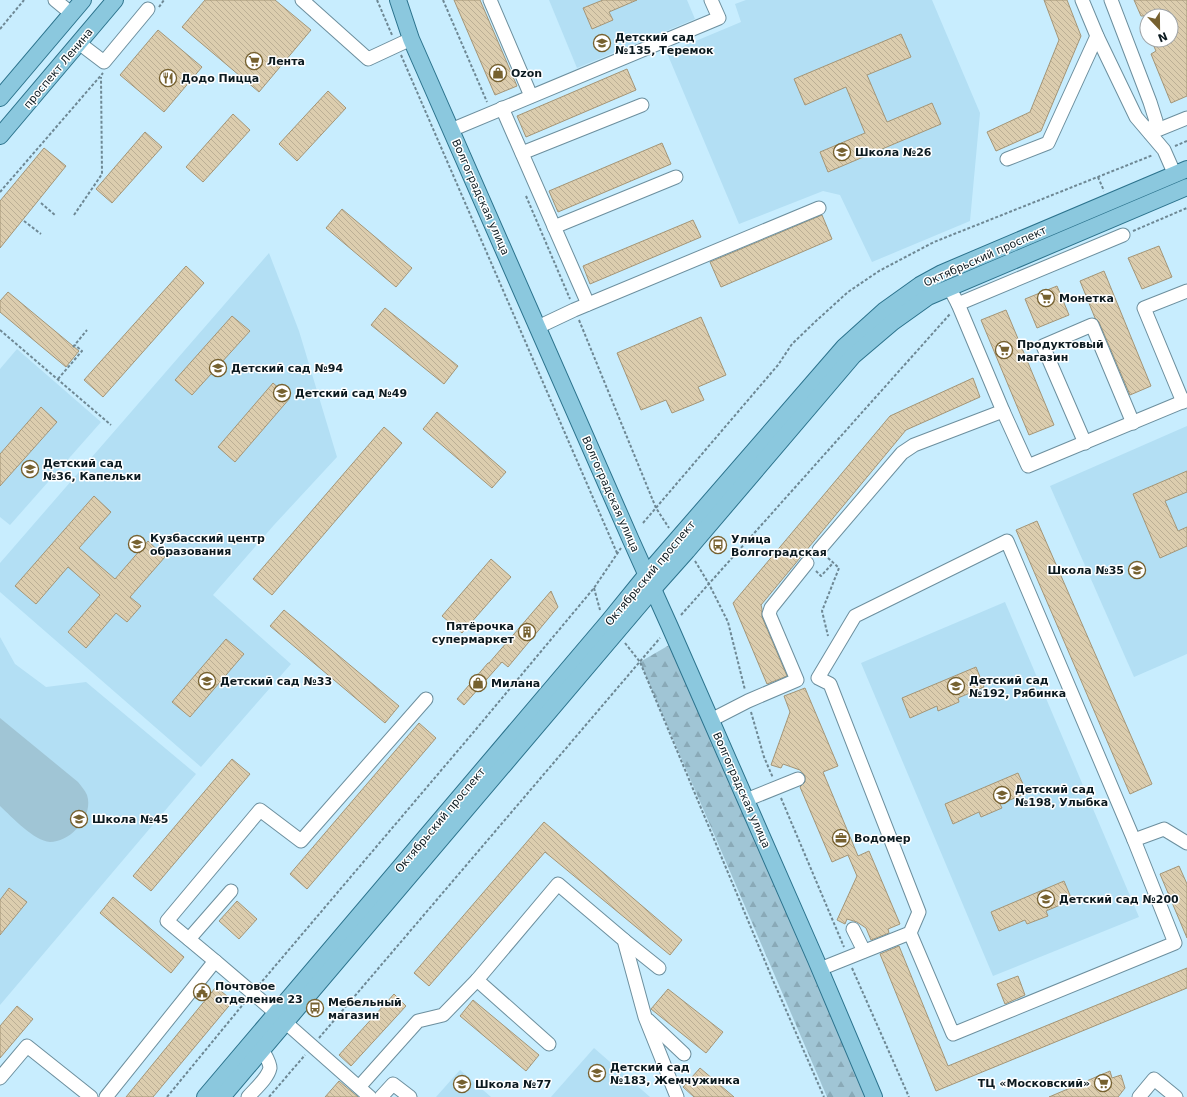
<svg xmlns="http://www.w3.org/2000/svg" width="1187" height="1097" font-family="'DejaVu Sans',sans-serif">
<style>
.built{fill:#b3dff4}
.forest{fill:url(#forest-firs)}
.garden{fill:#a0c5d5}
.building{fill:url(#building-back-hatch);stroke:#a39577}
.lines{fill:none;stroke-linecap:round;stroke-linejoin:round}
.minor-casing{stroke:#6c8f9e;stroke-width:15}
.major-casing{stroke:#2c738d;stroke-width:18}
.path{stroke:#6e8894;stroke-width:2;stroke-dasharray:3 2;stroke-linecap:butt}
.minor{stroke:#fff;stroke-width:13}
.major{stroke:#8bc8de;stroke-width:16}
.labels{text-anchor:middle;stroke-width:3;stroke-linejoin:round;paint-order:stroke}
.poi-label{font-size:11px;font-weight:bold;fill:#0c1a20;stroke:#fff;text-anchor:start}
.street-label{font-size:11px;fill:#0c1a20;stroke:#fff}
</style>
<defs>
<pattern id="forest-firs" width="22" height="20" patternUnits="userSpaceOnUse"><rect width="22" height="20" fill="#a0c5d5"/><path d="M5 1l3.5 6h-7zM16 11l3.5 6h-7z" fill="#89a9b7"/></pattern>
<pattern id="building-back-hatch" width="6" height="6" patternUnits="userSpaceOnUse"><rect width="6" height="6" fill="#dccdae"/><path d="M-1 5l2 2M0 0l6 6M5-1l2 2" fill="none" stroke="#bcaf95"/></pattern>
</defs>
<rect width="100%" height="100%" fill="#c8edfe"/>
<g class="built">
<path d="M549,0H687L695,19L577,68Z"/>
<path d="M746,0H932L980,113L970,221L872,262L840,195L823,191L739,224L667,53L741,22L735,4Z"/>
<path d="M269,253L299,331L337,457L274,525L213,595L291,664L201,767L0,592V563Z"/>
<path d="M17,349L101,422L10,525L0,517V369Z"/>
<path d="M1187,426V654L1134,677L1050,486Z"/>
<path d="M1005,602L1139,917L993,976L861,663Z"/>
<path d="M0,637L15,664L46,687L86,682L196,774L0,1005Z"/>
<path d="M594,1048L650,1097H551Z"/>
<path d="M460,1070L491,1097H436Z"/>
</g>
<path class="forest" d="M671,644L871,1097H827L640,662Z"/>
<path class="garden" d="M0,718L78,782C81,786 85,790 87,795C94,816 71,842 50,842C34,841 12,817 0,806Z"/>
<g class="building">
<path d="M205,0H275L311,30L259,92L182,27Z"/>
<path d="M454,0H480L517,86L495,95Z"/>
<path d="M603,0H637L609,12L613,20L592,29L583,8Z"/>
<path d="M1044,0H1067L1081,36L1041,131L996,151L987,132L1030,112L1059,40Z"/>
<path d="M1134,0H1187V96L1171,103L1151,54L1156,51L1151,40H1171V16H1141Z"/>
<path d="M158,30L202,67L164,112L120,75Z"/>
<path d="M901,34L911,57L867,75L887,122L932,103L941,124L828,172L820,152L865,133L846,87L805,105L794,79Z"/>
<path d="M627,69L636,90L526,137L517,116Z"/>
<path d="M328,91L346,108L297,161L279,144Z"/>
<path d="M233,114L250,130L203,182L186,167Z"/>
<path d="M145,132L162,147L112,203L96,189Z"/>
<path d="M662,143L671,164L558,212L549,191Z"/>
<path d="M44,148L66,166L0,248V201Z"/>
<path d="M342,209L412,268L396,287L326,228Z"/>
<path d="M822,215L832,239L721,287L710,262Z"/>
<path d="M693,220L701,237L590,284L583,266Z"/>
<path d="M1159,246L1172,277L1142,289L1128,258Z"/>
<path d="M186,266L204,283L103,397L84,380Z"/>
<path d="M1104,271L1151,386L1130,395L1099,322L1095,318L1080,281Z"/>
<path d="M1057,286L1069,315L1037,328L1025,299Z"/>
<path d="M8,292L79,351L66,367L0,312V301Z"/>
<path d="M385,308L458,366L444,384L371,325Z"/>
<path d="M1006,310L1054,425L1029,435L981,320Z"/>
<path d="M232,316L250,331L192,395L175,380Z"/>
<path d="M701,317L726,375L698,387L704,400L672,413L666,400L641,410L617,353Z"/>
<path d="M973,378L980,397L906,430L761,605L762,609V617L787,676L767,684L733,603L890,416Z"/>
<path d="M273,383L290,398L235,462L218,447Z"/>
<path d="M41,407L57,422L0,486V454Z"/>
<path d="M437,412L506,472L492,488L423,429Z"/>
<path d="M384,427L402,443L272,595L253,579Z"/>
<path d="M1187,471V492L1165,501L1178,531L1187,527V546L1160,558L1133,494Z"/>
<path d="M94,496L111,512L79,548L115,579L148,541L165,557L130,597L141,606L127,622L116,613L86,648L68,632L100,595L68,567L36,604L15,586Z"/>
<path d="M1037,521L1152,784L1130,794L1016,530Z"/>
<path d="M491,559L511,577L462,633L442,616Z"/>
<path d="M551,591L558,607L508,667L502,662L464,705L457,699L488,663H489Z"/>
<path d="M284,610L399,706L385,723L270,626Z"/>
<path d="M226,639L244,654L190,717L172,702Z"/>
<path d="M976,667L984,687L958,698L959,702L938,711L937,706L910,718L902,698Z"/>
<path d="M805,688L838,766L823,772L858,856L869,851L900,924L888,929L889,933L871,940L866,928L857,922L847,919L845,924L837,920L857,876L848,855L832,862L800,787L805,782V776L800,770L783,764L781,768L771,765L790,712L784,696Z"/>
<path d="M419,723L436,738L307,889L290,874Z"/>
<path d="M232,759L250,774L151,891L133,876Z"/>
<path d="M1018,773L1027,793L1000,804L1002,808L981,817L979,812L953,824L945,804Z"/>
<path d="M544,822L682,940L670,955L545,852L429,986L414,973Z"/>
<path d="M1179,866L1187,884V938L1160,874Z"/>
<path d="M1064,881L1072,900L1046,911L1048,916L1027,924L1025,920L999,931L991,912Z"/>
<path d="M9,888L27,902L0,935V900Z"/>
<path d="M113,897L184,957L171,973L100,913Z"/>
<path d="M237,901L257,919L239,939L219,921Z"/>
<path d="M899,946L948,1066L1187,968V988L936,1091L880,954Z"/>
<path d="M1018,976L1025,995L1005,1004L997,984Z"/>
<path d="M216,987L233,1001L153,1097H126Z"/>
<path d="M668,989L723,1032L706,1053L651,1009Z"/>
<path d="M394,994L406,1006L351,1066L339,1055Z"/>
<path d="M473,1000L539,1055L526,1071L460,1016Z"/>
<path d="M17,1006L33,1019L0,1058V1026Z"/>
<path d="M700,1068L734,1097H694L683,1087Z"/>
<path d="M1110,1071L1112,1078L1121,1075L1125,1088L1118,1097H1049Z"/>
<path d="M339,1081L358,1097H325Z"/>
</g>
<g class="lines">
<g class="minor-casing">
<g id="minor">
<path d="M55,0L72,14"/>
<path d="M302,0L368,59L411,39"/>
<path d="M490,0L531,96"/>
<path d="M1082,0L1097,36L1136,117L1164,150L1175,175"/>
<path d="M1111,0L1150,102L1156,121L1150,133"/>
<path d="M79,43L104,62L148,9"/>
<path d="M502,108L588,304"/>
<path d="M451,130L719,18L711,0"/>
<path d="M1150,133L1187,118"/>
<path d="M522,153L642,105"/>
<path d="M1007,159L1048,143L1097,36"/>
<path d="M554,227L676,177"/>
<path d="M949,287L958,304L1003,411L1028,466L1187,400"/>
<path d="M958,304L1123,235"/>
<path d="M538,327L574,310L819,208"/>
<path d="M1183,402L1144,308L1187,291"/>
<path d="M1085,443L1043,346L1092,325L1133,423"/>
<path d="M819,550L902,453L914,445L1003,411"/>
<path d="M711,720L748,701L797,680L769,614L771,608L807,563"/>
<path d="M746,800L798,779"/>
<path d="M1134,840L1164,829L1187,843"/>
<path d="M853,929L864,951"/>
<path d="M189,939L231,891"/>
<path d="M624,940L659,968"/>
<path d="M215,961L167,921L260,810L301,841L426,699"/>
<path d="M820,969L910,933L953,1034L1175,943L1134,840L1007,541L855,616L818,678L830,684L919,912L910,933"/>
<path d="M477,980L549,1044"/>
<path d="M648,1020L684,1054"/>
<path d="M285,1022L370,1097"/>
<path d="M0,1078L27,1046L91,1097"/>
<path d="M359,1087L418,1021L443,1015L477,980L558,884L624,940L645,1017L677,1097"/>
<path d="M106,1097L215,961L276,1013"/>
<path d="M248,1097C255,1089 268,1078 270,1068C270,1062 265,1055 262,1049"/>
<path d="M381,1097L393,1084L410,1097"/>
<path d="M1139,1097L1154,1079L1176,1097"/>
</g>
</g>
<g class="major-casing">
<g id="major">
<path d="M398,0L411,39L630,538L670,627L816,960L874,1097"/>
<path d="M0,98L83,0"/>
<path d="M0,136L115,0"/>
<path d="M205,1097L608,622L647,574L844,347L885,310L920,285L942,273L1187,169"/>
<path d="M222,1097L654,588L687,551L853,356L893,322L928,297L1187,187"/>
</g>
</g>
<g class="path">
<path d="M377,0L392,35"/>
<path d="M443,0L487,102"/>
<path d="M159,7L164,0"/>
<path d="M0,29L24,0"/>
<path d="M401,55L617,553"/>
<path d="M1175,146L1187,141"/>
<path d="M1098,177L1104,191"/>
<path d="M0,192L103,73"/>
<path d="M526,196L570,299"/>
<path d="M41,203L56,216"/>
<path d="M74,215L102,174L101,77"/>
<path d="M24,221L41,234"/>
<path d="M1133,231L1187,208"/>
<path d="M579,320L656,508L669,528"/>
<path d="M0,330L111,425"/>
<path d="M73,347L87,330"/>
<path d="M58,379L82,351L75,345"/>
<path d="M643,523L778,365L792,344L816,321L848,292L879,271L934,242L1153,155"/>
<path d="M828,558L839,568L822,611L828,636"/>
<path d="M695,561L709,584L728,622L745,690"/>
<path d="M816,571L821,576L833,563"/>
<path d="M594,588L600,610"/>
<path d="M681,615L950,314"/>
<path d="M625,643L640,662L772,978L824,1097"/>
<path d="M751,712L764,757L773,778"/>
<path d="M781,798L844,947"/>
<path d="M852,968L909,1097"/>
<path d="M259,985L472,734L594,588L621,548"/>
<path d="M319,1038L660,638"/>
<path d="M167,1097L245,1002"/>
<path d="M269,1097L305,1055"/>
</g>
<use href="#minor" class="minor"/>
<use href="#major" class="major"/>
</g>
<defs>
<g id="school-ring" transform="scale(0.9)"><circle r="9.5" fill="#fff" stroke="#766130" stroke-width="1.5"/><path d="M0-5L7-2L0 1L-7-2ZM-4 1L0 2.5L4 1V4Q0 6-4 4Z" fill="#766130"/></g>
<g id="supermarket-ring" transform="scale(0.9)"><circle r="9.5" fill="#fff" stroke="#766130" stroke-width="1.5"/><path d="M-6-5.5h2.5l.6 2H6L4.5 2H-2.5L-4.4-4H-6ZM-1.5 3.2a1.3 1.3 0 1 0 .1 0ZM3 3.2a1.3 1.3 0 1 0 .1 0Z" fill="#766130"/></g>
<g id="shop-ring" transform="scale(0.9)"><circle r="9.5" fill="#fff" stroke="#766130" stroke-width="1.5"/><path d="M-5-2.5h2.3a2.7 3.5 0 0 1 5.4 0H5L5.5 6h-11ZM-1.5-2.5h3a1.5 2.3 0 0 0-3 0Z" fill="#766130"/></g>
<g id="restaurant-ring" transform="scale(0.9)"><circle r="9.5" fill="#fff" stroke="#766130" stroke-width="1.5"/><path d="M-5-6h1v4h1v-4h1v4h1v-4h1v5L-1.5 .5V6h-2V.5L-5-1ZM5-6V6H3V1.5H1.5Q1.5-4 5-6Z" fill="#766130"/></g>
<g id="bus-ring" transform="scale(0.9)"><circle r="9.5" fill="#fff" stroke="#766130" stroke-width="1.5"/><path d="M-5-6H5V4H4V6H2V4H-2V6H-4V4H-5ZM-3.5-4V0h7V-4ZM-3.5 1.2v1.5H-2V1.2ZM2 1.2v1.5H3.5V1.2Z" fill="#766130"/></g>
<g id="building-ring" transform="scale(0.9)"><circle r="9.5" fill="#fff" stroke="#766130" stroke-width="1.5"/><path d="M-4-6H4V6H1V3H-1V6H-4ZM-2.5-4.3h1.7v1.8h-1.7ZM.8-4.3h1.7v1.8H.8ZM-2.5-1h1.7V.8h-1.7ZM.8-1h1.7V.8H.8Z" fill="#766130"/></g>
<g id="office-ring" transform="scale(0.9)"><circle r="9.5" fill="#fff" stroke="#766130" stroke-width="1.5"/><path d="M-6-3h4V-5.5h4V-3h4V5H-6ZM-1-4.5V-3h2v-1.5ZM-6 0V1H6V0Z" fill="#766130"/></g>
<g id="civic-ring" transform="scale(0.9)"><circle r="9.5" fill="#fff" stroke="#766130" stroke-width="1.5"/><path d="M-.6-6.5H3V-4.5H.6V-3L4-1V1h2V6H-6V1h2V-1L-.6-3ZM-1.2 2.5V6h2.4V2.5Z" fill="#766130"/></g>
</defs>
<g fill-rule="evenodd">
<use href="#school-ring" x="602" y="43"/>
<use href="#supermarket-ring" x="254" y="61"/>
<use href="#shop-ring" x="498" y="73"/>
<use href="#restaurant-ring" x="168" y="78"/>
<use href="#school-ring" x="842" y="152"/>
<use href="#supermarket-ring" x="1046" y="298"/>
<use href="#supermarket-ring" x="1004" y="350"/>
<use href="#school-ring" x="218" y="368"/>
<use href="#school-ring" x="282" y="393"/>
<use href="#school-ring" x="30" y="469"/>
<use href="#school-ring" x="137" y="544"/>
<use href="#bus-ring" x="718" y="545"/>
<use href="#school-ring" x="1137" y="570"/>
<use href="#building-ring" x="527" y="632"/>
<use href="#school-ring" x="207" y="681"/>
<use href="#shop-ring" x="478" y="683"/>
<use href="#school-ring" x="956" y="686"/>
<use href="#school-ring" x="1002" y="795"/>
<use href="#school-ring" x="79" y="819"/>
<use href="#office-ring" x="841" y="838"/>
<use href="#school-ring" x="1046" y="899"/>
<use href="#civic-ring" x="202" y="992"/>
<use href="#bus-ring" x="315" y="1008"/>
<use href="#school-ring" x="597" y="1073"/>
<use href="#supermarket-ring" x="1103" y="1083"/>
<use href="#school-ring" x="462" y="1084"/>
</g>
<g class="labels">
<g class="poi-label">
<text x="615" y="41">Детский сад<tspan x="615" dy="13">№135, Теремок</tspan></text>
<text x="267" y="65">Лента</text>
<text x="511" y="77">Ozon</text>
<text x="181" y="82">Додо Пицца</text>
<text x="855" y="156">Школа №26</text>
<text x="1059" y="302">Монетка</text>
<text x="1017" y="348">Продуктовый<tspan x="1017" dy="13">магазин</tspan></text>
<text x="231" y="372">Детский сад №94</text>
<text x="295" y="397">Детский сад №49</text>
<text x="43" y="467">Детский сад<tspan x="43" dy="13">№36, Капельки</tspan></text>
<text x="150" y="542">Кузбасский центр<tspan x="150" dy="13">образования</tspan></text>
<text x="731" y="543">Улица<tspan x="731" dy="13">Волгоградская</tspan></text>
<text x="1124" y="574" text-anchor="end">Школа №35</text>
<text x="514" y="630" text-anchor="end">Пятёрочка<tspan x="514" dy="13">супермаркет</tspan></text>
<text x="969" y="684">Детский сад<tspan x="969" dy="13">№192, Рябинка</tspan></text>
<text x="220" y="685">Детский сад №33</text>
<text x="491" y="687">Милана</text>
<text x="1015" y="793">Детский сад<tspan x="1015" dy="13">№198, Улыбка</tspan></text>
<text x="92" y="823">Школа №45</text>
<text x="854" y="842">Водомер</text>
<text x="1059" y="903">Детский сад №200</text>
<text x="215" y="990">Почтовое<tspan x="215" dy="13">отделение 23</tspan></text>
<text x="328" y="1006">Мебельный<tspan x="328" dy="13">магазин</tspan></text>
<text x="610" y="1071">Детский сад<tspan x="610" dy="13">№183, Жемчужинка</tspan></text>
<text x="1090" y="1087" text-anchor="end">ТЦ «Московский»</text>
<text x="475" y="1088">Школа №77</text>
</g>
<g class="street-label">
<text transform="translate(58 68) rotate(-50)" y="4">проспект Ленина</text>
<text transform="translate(481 197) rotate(66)" y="4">Волгоградская улица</text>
<text transform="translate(985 256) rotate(-24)" y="4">Октябрьский проспект</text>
<text transform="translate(611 494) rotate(66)" y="4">Волгоградская улица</text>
<text transform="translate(650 573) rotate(-50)" y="4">Октябрьский проспект</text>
<text transform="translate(742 790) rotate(66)" y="4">Волгоградская улица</text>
<text transform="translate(440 820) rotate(-50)" y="4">Октябрьский проспект</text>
</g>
</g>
<g transform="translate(1159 28) rotate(158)"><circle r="19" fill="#ffffff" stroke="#9ea3a6"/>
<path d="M0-3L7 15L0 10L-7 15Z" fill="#766130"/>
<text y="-6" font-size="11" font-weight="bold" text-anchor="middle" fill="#0c1a20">N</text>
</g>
</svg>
